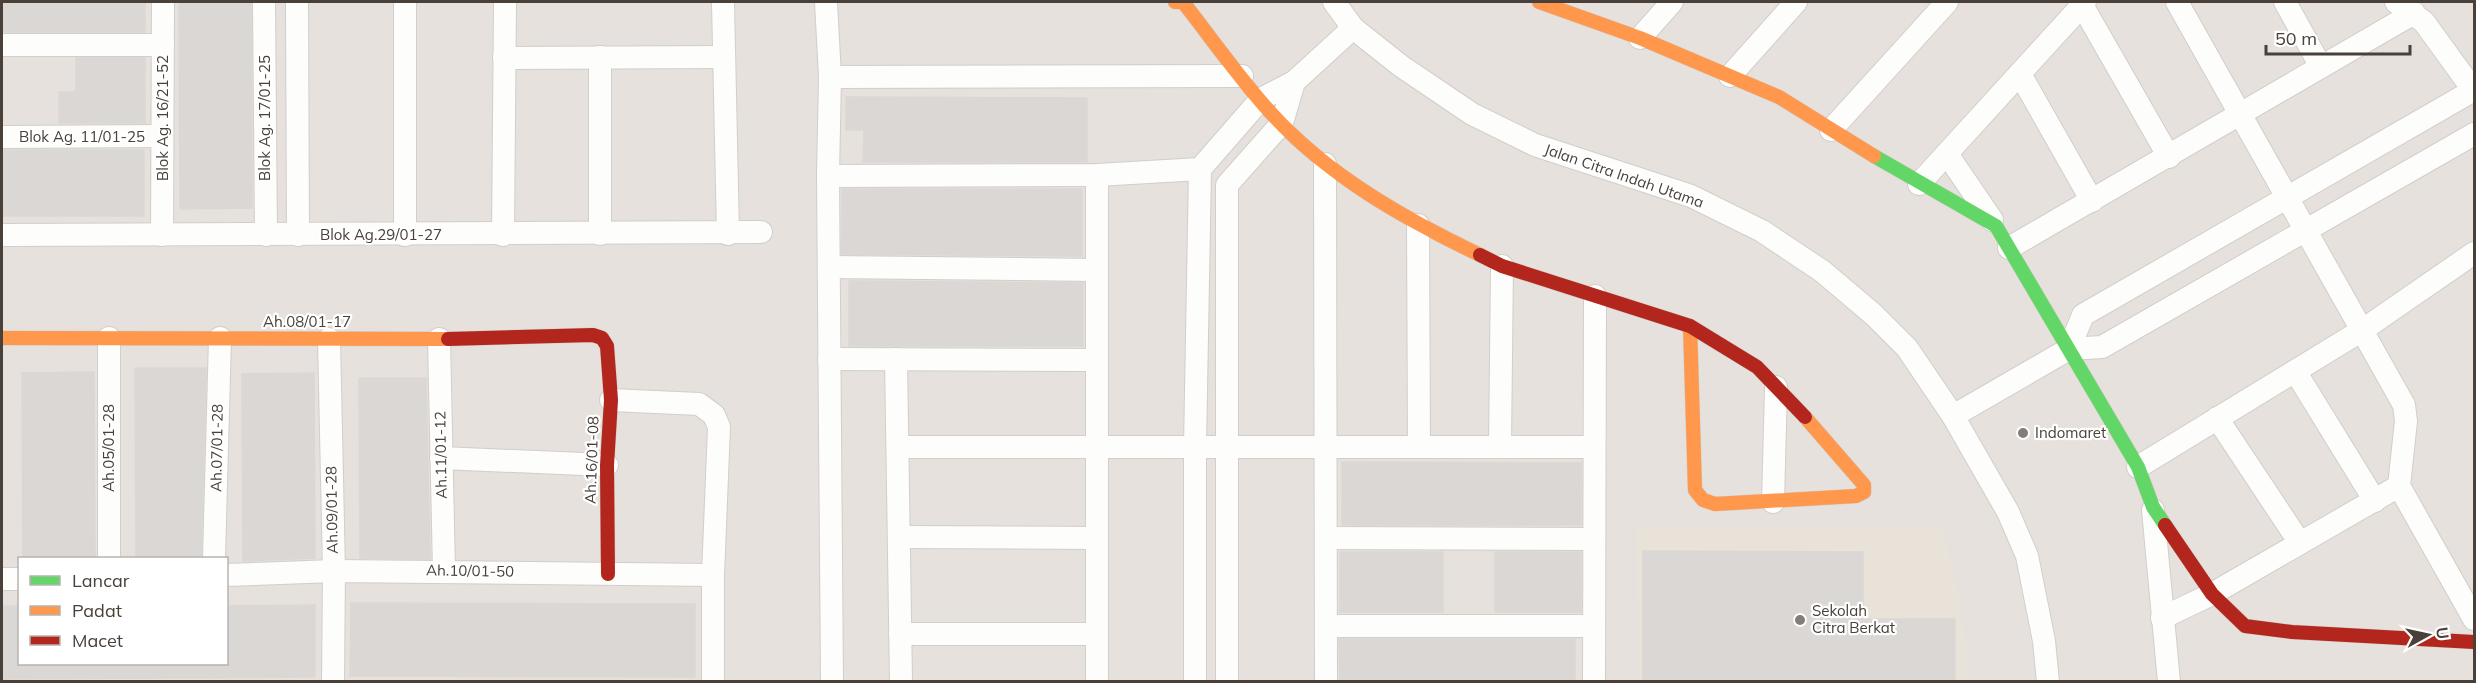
<svg xmlns="http://www.w3.org/2000/svg" width="2476" height="683" font-family="Mulish,sans-serif">
<style>
.residential{fill:#e6e1dc;fill-rule:evenodd}
.education{fill:#e9e2d9}
.building{fill:#dbd7d4;stroke:#dbd7d3;stroke-width:1.5}
.lines{fill:none;stroke-linecap:round;stroke-linejoin:round}
.street-casing{stroke:#d1cecb;stroke-width:24}
.fast-casing{stroke:#d3cdc5;stroke-width:15}
.slow-casing{stroke:#d3cdc5;stroke-width:15}
.jam-casing{stroke:#d3cdc5;stroke-width:15}
.street{stroke:#fdfdfc;stroke-width:22}
.fast{stroke:#63d668;stroke-width:14}
.slow{stroke:#ff974d;stroke-width:14}
.jam{stroke:#b3261e;stroke-width:14}
.poi-dot{fill:#847e78;stroke:#fff;stroke-width:2}
.labels{text-anchor:middle;stroke-width:4.5;stroke-linejoin:round;paint-order:stroke}
.street-label{font-size:15px;fill:#494039;stroke:#fff}
.poi-label{font-size:15px;fill:#494039;stroke:#fff;text-anchor:start}
</style>
<rect width="100%" height="100%" fill="#f3f0ed"/>
<path class="residential" d="M2,2H2474V681H2ZM20,558H226V664H20Z"/>
<path class="education" d="M1637,526L1942,529L1958,594L1967,646V681H1638Z"/>
<g class="building">
<rect x="2" y="2" width="143" height="30"/>
<path d="M179,2H251L252,208L180,209Z"/>
<path d="M76,58H145V123H59V92H76Z"/>
<path d="M846,97L1087,98V162H863L864,130H846Z"/>
<rect x="2" y="150" width="142" height="66"/>
<path d="M842,189H1082V256L842,254Z"/>
<path d="M849,281L1083,283V346H849Z"/>
<path d="M135,368H206L201,558H136Z"/>
<path d="M94,372L95,558H23L22,373Z"/>
<path d="M314,373L315,558L243,561L242,374Z"/>
<path d="M359,378H426L430,559L360,558Z"/>
<path d="M1342,462L1581,463V525H1342Z"/>
<path d="M1643,551L1863,552V619H1955V681H1643Z"/>
<rect x="1340" y="552" width="103" height="60"/>
<rect x="1495" y="552" width="86" height="60"/>
<path d="M351,603L695,604V677L350,676Z"/>
<path d="M315,605V677L2,679V606H20V663H226V606Z"/>
<path d="M1339,639H1575V681H1340Z"/>
</g>
<g class="lines">
<g class="street-casing">
<g id="street">
<path d="M264,2L266,235"/>
<path d="M297,2L298,235"/>
<path d="M405,2V235"/>
<path d="M723,2L728,234"/>
<path d="M826,2L830,77L828,176L832,682"/>
<path d="M1334,2L1353,28L1401,66L1472,114L1535,145L1691,196L1762,231L1822,271L1874,315L1907,348L1953,416L2008,512L2027,556L2044,641L2048,682"/>
<path d="M2177,2L2404,405L2406,421L2399,486L2474,619"/>
<path d="M2285,2L2321,67"/>
<path d="M2396,2L2424,22L2474,91"/>
<path d="M2082,5L2169,157"/>
<path d="M1640,38L1672,2"/>
<path d="M2,45H163"/>
<path d="M504,58L724,57"/>
<path d="M2020,74L2092,201"/>
<path d="M1730,76L1796,2"/>
<path d="M830,77L1242,76"/>
<path d="M1831,130L1947,2"/>
<path d="M2,137L162,136"/>
<path d="M1947,154L1992,220"/>
<path d="M1325,164L1326,682"/>
<path d="M828,176L1097,175L1200,169"/>
<path d="M1919,184L2085,2"/>
<path d="M1418,225L1419,447"/>
<path d="M600,234V57"/>
<path d="M2,235L761,232"/>
<path d="M162,235L163,2"/>
<path d="M503,235L505,2"/>
<path d="M2009,248L2414,13"/>
<path d="M829,267L1097,270"/>
<path d="M109,338V558"/>
<path d="M329,339L334,571L333,682"/>
<path d="M439,339L444,571"/>
<path d="M2069,349L2083,315L2474,90"/>
<path d="M829,359L1097,360"/>
<path d="M896,359L901,682"/>
<path d="M2295,371L2375,501"/>
<path d="M611,400L699,404L714,415L719,427L713,575V682"/>
<path d="M1953,416L2069,349L2102,347L2474,134"/>
<path d="M2217,418L2300,543"/>
<path d="M898,447H1594"/>
<path d="M1500,447L1502,266"/>
<path d="M441,458L607,465"/>
<path d="M2138,467L2364,329L2474,253"/>
<path d="M1773,502L1776,387"/>
<path d="M2153,510L2169,682"/>
<path d="M899,537L1097,538"/>
<path d="M1326,538L1594,539"/>
<path d="M214,558L220,338"/>
<path d="M226,575L334,571L713,575"/>
<path d="M2,579H20"/>
<path d="M2162,618L2212,594L2399,486"/>
<path d="M1326,626H1594"/>
<path d="M900,634H1097"/>
<path d="M1097,682V175"/>
<path d="M1195,682V447L1200,169L1261,99L1294,82L1353,28"/>
<path d="M1227,682V185L1282,123L1294,82"/>
<path d="M1594,682L1595,296"/>
</g>
</g>
<g class="fast-casing">
<path id="fast" d="M1874,156L1996,226L2138,467L2153,507L2165,525"/>
</g>
<g class="slow-casing">
<g id="slow">
<path d="M1175,2H1183C1212,39 1239,78 1271,113C1328,176 1405,219 1480,255"/>
<path d="M1539,2L1640,38L1779,97L1874,156"/>
<path d="M1690,326L1695,490L1703,500L1715,504L1856,496L1864,492V485L1805,417"/>
<path d="M2,338L448,339"/>
</g>
</g>
<g class="jam-casing">
<g id="jam">
<path d="M1480,255L1502,266L1690,326L1757,367L1805,417"/>
<path d="M448,339L593,335L602,338L607,346L611,400L607,465L608,574"/>
<path d="M2165,525L2212,594L2245,626L2292,632L2474,642"/>
</g>
</g>
<use href="#street" class="street"/>
<use href="#fast" class="fast"/>
<use href="#slow" class="slow"/>
<use href="#jam" class="jam"/>
</g>
<g class="poi-dot">
<circle cx="2023" cy="433" r="6"/>
<circle cx="1800" cy="620" r="6"/>
</g>
<g class="labels">
<g class="street-label">
<text transform="translate(163 118) rotate(-90)" y="5">Blok Ag. 16/21-52</text>
<text transform="translate(265 118) rotate(-90)" y="5">Blok Ag. 17/01-25</text>
<text x="82" y="142">Blok Ag. 11/01-25</text>
<text transform="translate(1624 176) rotate(19)" y="5">Jalan Citra Indah Utama</text>
<text x="381" y="240">Blok Ag.29/01-27</text>
<text x="307" y="327">Ah.08/01-17</text>
<text transform="translate(109 448) rotate(-90)" y="5">Ah.05/01-28</text>
<text transform="translate(217 448) rotate(-89)" y="5">Ah.07/01-28</text>
<text transform="translate(441 455) rotate(-91)" y="5">Ah.11/01-12</text>
<text transform="translate(592 460) rotate(-88)" y="5">Ah.16/01-08</text>
<text transform="translate(332 510) rotate(-91)" y="5">Ah.09/01-28</text>
<text transform="translate(470 571) rotate(1)" y="5">Ah.10/01-50</text>
</g>
<g class="poi-label">
<text x="2035" y="438">Indomaret</text>
<text x="1812" y="616">Sekolah<tspan x="1812" dy="17">Citra Berkat</tspan></text>
</g>
</g>
<rect width="2476" height="683" fill="none" stroke="#494039" stroke-width="6"/>
<rect x="18" y="557" width="210" height="108" fill="#ffffff" stroke="#b6b3b0" stroke-width="1.5"/>
<rect x="30" y="576" width="30" height="9" fill="#63d668" stroke="#b6b3b0" stroke-width="1.5"/>
<text x="72" y="587" font-size="18" fill="#494039">Lancar</text>
<rect x="30" y="606" width="30" height="9" fill="#ff974d" stroke="#b6b3b0" stroke-width="1.5"/>
<text x="72" y="617" font-size="18" fill="#494039">Padat</text>
<rect x="30" y="636" width="30" height="9" fill="#b3261e" stroke="#b6b3b0" stroke-width="1.5"/>
<text x="72" y="647" font-size="18" fill="#494039">Macet</text>
<g transform="translate(2428 635) rotate(82)" stroke="#ffffff" stroke-width="4.5" paint-order="stroke">
<path d="M0-4.5L10 22L0 15L-10 22Z" fill="#494039"/>
<text y="-9" font-size="16" font-weight="bold" text-anchor="middle" fill="#494039">U</text>
</g>
<path d="M2266 45v9h144v-9" fill="none" stroke="#494039" stroke-width="3"/>
<text x="2275" y="45" font-size="18" fill="#494039" stroke="#ffffff" stroke-width="4.5" paint-order="stroke">50 m</text>
</svg>
